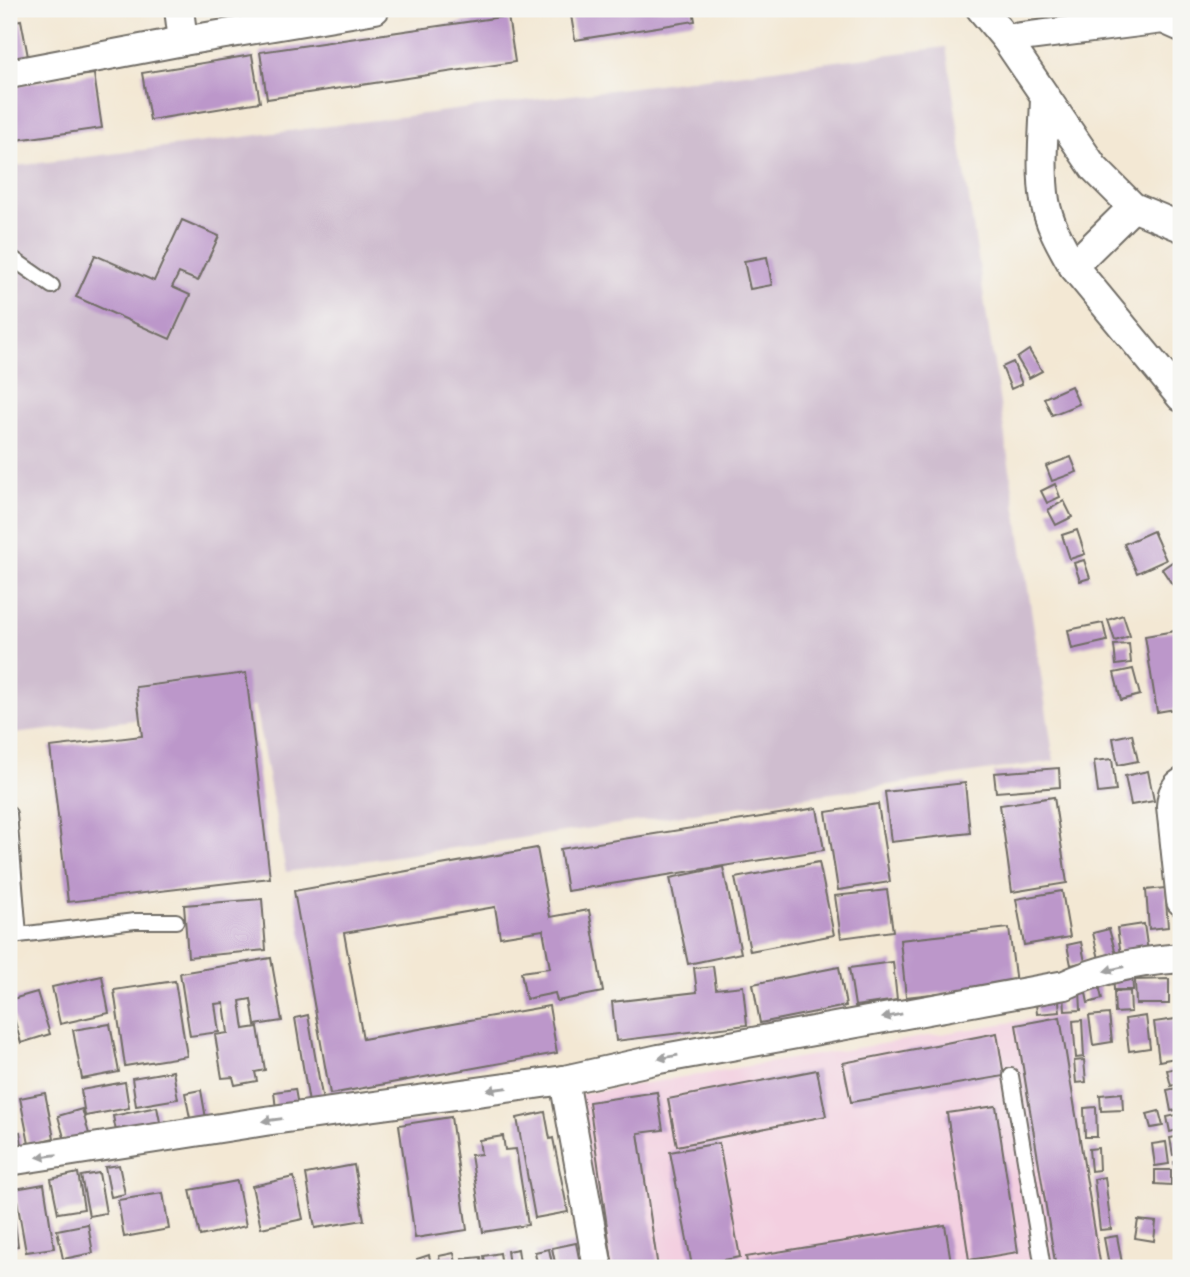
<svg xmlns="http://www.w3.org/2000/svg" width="1190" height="1277" font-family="Sriracha,sans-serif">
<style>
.built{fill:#f3cfe0}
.industrial{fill:#cfbdcf}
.building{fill:#bc97ca}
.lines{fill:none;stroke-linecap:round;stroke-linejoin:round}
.service-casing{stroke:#716d66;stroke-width:18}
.minor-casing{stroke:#716d66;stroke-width:32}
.service{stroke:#fff;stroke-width:14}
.minor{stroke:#fff;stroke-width:28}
.oneway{fill:#a0a0a0}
</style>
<rect width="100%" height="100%" fill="#f6f6f2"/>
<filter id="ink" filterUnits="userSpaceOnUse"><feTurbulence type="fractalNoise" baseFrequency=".0143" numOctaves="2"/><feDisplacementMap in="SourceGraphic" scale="14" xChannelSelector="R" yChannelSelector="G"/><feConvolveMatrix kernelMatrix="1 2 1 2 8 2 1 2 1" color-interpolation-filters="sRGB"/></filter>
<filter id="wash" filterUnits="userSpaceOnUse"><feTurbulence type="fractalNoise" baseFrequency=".00686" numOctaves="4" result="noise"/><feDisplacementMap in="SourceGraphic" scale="28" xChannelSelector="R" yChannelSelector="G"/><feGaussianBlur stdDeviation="1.57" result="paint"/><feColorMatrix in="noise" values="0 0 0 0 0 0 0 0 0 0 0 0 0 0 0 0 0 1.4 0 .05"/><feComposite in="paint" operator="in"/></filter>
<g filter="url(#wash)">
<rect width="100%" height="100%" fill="#f3e8d4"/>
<path class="built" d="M1061,1014L1103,1268H602L575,1095Z"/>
<path class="industrial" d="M946,47L1054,761L286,872L255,706L13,734L9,710V167Z"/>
<g id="blocks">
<g class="building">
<path d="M570,9H693L695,21L575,40Z"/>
<path d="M508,16L515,62L267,99L260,52Z"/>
<path d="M21,20L30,67L9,71V22Z"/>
<path d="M252,55L260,102L150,120L142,73Z"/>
<path d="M94,74L102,128L9,141V86Z"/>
<path d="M9,162H10L15,198H9Z"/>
<path d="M182,220L219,236L198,281L179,273L172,287L190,295L170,339L76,297L95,255L154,281Z"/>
<path d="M767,257L772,285L750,289L744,261Z"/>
<path d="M1029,350L1042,371L1029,378L1017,358Z"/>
<path d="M1013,362L1022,384L1011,389L1002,367Z"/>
<path d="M1071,386L1079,404L1052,415L1044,398Z"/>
<path d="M1071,457L1077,472L1052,481L1046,466Z"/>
<path d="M1055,484L1060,497L1047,503L1041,491Z"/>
<path d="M1064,501L1072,517L1056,525L1048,510Z"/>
<path d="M1077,530L1085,554L1070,559L1062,535Z"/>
<path d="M1153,531L1166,560L1137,573L1124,544Z"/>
<path d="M1181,556V578L1172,584L1162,569Z"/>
<path d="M1084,560L1090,578L1080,581L1074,563Z"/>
<path d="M1123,615L1130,636L1115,641L1108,620Z"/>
<path d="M1103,623L1107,641L1072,649L1068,630Z"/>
<path d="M1175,631L1181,670V708L1157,712L1145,636Z"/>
<path d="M1129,644L1131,663L1116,665L1114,645Z"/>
<path d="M1133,669L1140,695L1121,700L1114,673Z"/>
<path d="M246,673L270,878L68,902L50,747L142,736L136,687Z"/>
<path d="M1132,734L1138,761L1118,765L1113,738Z"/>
<path d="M1112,759L1116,791L1098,793L1094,761Z"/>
<path d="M1059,768L1060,787L996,792L994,773Z"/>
<path d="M1148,771L1154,801L1131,805L1125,776Z"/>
<path d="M965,783L970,833L891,842L885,792Z"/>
<path d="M1054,797L1067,883L1012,892L1000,805Z"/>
<path d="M878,804L890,882L838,890L826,812Z"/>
<path d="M817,808L824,850L567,891L560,849Z"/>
<path d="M537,848L550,917L589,910L603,992L557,1001L555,993L526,999L521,972L550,968L543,930L500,937L495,907L344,933L363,1039L549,1006L557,1053L330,1094L294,891Z"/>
<path d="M819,862L834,935L750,951L735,878Z"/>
<path d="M723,867L741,953L688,964L670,878Z"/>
<path d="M1165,888L1168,927L1149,929L1146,890Z"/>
<path d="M887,890L893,931L841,938L835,896Z"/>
<path d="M1062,891L1070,937L1024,945L1016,899Z"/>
<path d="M262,899L266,950L188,957L184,905Z"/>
<path d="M1144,924L1148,952L1121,955L1117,928Z"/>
<path d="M1009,928L1016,984L906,997L900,940Z"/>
<path d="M1109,929L1116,954L1099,959L1093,933Z"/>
<path d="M1081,942L1085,962L1071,965L1067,945Z"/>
<path d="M271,958L282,1021L255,1025L251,999L240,1001L244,1029L258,1027L265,1070L255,1072L257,1081L235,1085L233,1077L222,1078L215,1035L228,1033L224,1003L215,1004L219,1032L190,1036L180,973Z"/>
<path d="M893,962L897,1000L855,1006L849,968Z"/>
<path d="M713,966L716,989L743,986L747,1025L616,1041L612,1002L697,992L694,968Z"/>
<path d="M839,967L846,1006L760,1023L753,984Z"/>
<path d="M1113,972H1132L1133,990H1114Z"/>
<path d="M102,976L109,1013L60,1024L52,987Z"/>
<path d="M1169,979V1004H1136L1135,980Z"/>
<path d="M175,981L187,1056L125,1066L114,990Z"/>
<path d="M1099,985L1102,999L1088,1003L1085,988Z"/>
<path d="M1058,990L1060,1012L1037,1014L1035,993Z"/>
<path d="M1080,991L1081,1010L1065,1011L1064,992Z"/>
<path d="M1130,991L1131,1012L1115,1013L1114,992Z"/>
<path d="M37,992L50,1034L21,1043L9,1000Z"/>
<path d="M1109,1014L1112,1042L1093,1045L1089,1016Z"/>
<path d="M308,1015L324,1107L310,1109L295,1018Z"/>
<path d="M1146,1016L1150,1048L1129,1051L1125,1019Z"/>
<path d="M1060,1017L1101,1268H1056L1016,1025Z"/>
<path d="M1176,1019L1181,1057L1159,1061L1154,1022Z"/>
<path d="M1082,1020L1084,1057L1076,1058L1073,1021Z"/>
<path d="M110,1024L119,1072L82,1079L73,1030Z"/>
<path d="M997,1033L1004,1076L851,1102L843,1063Z"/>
<path d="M1084,1060L1086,1082L1076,1083L1074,1061Z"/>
<path d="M1181,1067V1083L1171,1086L1167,1070Z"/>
<path d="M817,1070L826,1116L677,1146L668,1099Z"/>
<path d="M173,1071L178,1099L136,1106L132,1078Z"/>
<path d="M125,1082L129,1108L85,1116L81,1090Z"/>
<path d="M1181,1087V1109L1171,1111L1167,1090Z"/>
<path d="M295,1089L298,1106L276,1109L274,1092Z"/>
<path d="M201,1090L207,1124L192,1128L185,1093Z"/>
<path d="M657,1092L663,1130L638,1133L658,1268H613L589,1102Z"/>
<path d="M45,1093L54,1138L29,1144L20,1098Z"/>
<path d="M1122,1093L1123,1110L1101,1111L1100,1095Z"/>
<path d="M996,1106L1018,1252L969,1260L947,1113Z"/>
<path d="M157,1107L162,1132L118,1141L113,1116Z"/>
<path d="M1096,1107L1097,1137H1085L1084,1108Z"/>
<path d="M82,1109L91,1141L67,1148L58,1116Z"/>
<path d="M1159,1111L1163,1126L1151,1128L1147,1114Z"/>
<path d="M545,1112L550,1139L553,1138L568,1212L535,1218L517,1118Z"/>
<path d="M1181,1114V1129L1170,1132L1167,1117Z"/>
<path d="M451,1117L467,1230L415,1238L399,1125Z"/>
<path d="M20,1132L23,1151L9,1154V1134Z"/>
<path d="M503,1136L505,1150L516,1149L528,1225L483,1232L471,1155L481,1154L479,1140Z"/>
<path d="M1181,1136V1154L1173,1155L1170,1138Z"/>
<path d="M1166,1142L1169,1164L1155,1166L1152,1144Z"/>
<path d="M719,1143L740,1257L692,1266L670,1152Z"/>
<path d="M1098,1148L1099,1170L1091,1171L1089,1149Z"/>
<path d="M1181,1161V1181L1177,1182L1174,1162Z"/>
<path d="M119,1165L125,1194L111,1197L105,1167Z"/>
<path d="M354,1165L364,1220L315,1228L306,1174Z"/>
<path d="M1155,1170H1171V1185L1155,1184Z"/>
<path d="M78,1173L84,1209L58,1213L51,1179Z"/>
<path d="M99,1173L106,1213L89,1216L81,1176Z"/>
<path d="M294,1177L303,1219L261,1228L252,1186Z"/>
<path d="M1105,1177L1111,1229L1100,1230L1094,1179Z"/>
<path d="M237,1181L246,1226L200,1236L190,1190Z"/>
<path d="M44,1184L54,1248L26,1252L15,1189Z"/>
<path d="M9,1186H10L18,1246L9,1247Z"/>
<path d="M163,1193L169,1229L124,1237L118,1200Z"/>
<path d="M1138,1220L1156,1222L1154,1241L1135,1238Z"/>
<path d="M88,1224L93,1253L63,1259L57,1230Z"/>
<path d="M945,1225L952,1268H748L746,1257Z"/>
<path d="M1117,1236L1122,1263L1109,1265L1104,1238Z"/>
<path d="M576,1243L581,1268H556L552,1248Z"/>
<path d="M518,1249L520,1263L509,1265L507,1251Z"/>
<path d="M549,1249L553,1268H538L535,1252Z"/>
<path d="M454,1253L457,1268H441L439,1256Z"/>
<path d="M500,1253L502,1266L486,1268L484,1256Z"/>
<path d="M429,1255L432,1268H419L417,1259Z"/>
<path d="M481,1257L482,1268H463L462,1259Z"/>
</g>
</g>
</g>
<g filter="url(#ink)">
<use href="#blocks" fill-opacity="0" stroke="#716d66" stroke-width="2"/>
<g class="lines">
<g class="service-casing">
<g id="service">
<path d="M9,256L52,286"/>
<path d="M9,814L19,935"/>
<path d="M9,938L19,935L135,921H176"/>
<path d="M1011,1076L1043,1268"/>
</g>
</g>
<g class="minor-casing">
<g id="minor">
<path d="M179,9L183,41L375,9"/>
<path d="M981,9L1006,39L1094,168L1133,207L1181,227"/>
<path d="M1006,39L1163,19L1181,27"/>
<path d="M9,74L183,41"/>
<path d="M1045,98C1044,132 1040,168 1045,201C1049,225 1062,246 1073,266"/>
<path d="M1133,207L1073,266L1181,397"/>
<path d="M1181,783C1173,788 1172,797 1171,806L1181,901"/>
<path d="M564,1080L598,1268"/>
<path d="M9,1161L265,1121L564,1080L659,1059L1065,985C1101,968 1142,961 1181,958"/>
</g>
</g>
<use href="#service" class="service"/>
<use href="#minor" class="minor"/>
</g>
<defs><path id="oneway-solid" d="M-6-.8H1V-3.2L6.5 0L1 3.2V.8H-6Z" transform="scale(1.75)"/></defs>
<g class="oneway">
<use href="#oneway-solid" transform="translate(1114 969) rotate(167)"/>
<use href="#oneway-solid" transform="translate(892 1016) rotate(169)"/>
<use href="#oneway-solid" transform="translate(668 1057) rotate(170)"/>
<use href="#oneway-solid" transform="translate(497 1089) rotate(172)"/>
<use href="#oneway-solid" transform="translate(272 1120) rotate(172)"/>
<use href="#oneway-solid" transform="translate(47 1156) rotate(172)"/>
</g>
</g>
<rect width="1190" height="1277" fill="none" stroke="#f6f6f2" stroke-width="35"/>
</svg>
